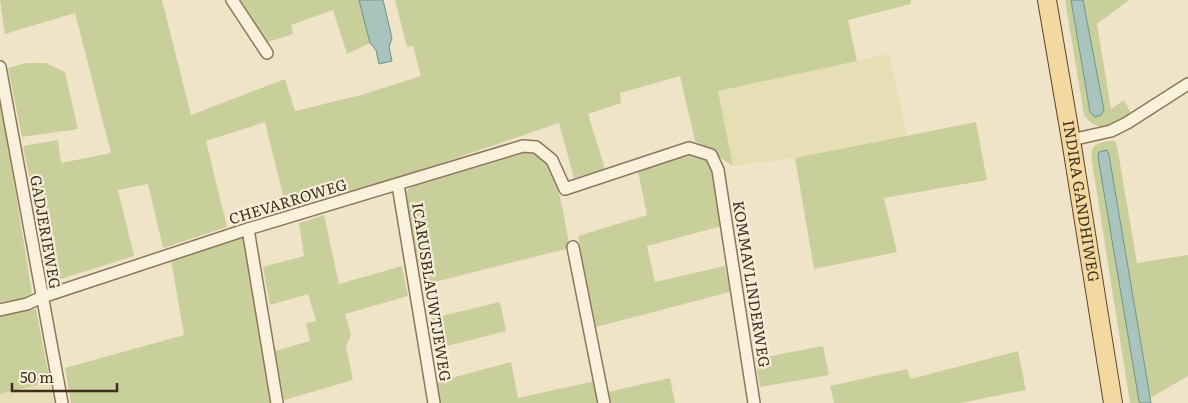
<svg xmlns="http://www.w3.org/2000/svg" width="1188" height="403" font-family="Literata,serif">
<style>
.farmland{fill:#e6deb5}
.green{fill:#c9cf9b}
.water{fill:#a9c4bc;stroke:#6f938a}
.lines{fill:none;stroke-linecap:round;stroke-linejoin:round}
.minor-casing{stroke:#8d765c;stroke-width:14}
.primary-casing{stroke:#5b4430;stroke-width:20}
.minor{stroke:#faf1dc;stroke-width:11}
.primary{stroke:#f3d9a0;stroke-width:18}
.labels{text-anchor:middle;stroke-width:4.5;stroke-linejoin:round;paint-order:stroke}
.street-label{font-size:15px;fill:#3d2e20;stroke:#f7eed8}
</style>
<rect width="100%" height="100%" fill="#f0e4c8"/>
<g class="farmland">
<path d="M889,54L907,135L795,158L733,166L717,91Z"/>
<path d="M50,382L54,403H0V394Z"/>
</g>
<g class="green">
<path d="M0,0H162L191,115L285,79L295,111L361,95L421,76L413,46L407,47L395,0H911V4L848,20L857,61L718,91L733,166L695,141L680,76L620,93L621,103L588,114L605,169L574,178L559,123L386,182L286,207L265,122L206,141L227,227L163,248L148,184L118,190L134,256L51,282L23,146L58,140L61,163L111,153L75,13L5,34Z"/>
<path d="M236,0H359L370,43L347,54L333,10L291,25L293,34L265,43Z"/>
<path d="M1065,0H1071L1090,112L1089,31L1083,0H1129L1097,24L1111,109L1124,100L1131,113C1114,123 1098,136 1084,115Z"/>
<path d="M26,63H46L65,72L78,129L22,137L8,68Z"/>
<path d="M0,98L32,293L26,298L0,302Z"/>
<path d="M976,122L987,180L884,198L897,252L814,269L795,158Z"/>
<path d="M1108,141H1115L1117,146L1137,263L1188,255V376L1150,398L1109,155L1140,403H1130L1092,162C1090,147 1093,144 1108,141Z"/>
<path d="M524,152C533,154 539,155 545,162C559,175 566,229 570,248L423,285L405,202L406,192L413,184Z"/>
<path d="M692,153L708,160L714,176L722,226L647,246L655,282L725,266L730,292L596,327L578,236L647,215L638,171Z"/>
<path d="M324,215L339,284L402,266L408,296L345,314L351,335L346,346L353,380L284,400L275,351L310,341L306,323L316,321L308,294L270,305L263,267L304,256L299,223Z"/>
<path d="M246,237L273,403H71L65,368L184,335L171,260Z"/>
<path d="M500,302L506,331L435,349L429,319Z"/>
<path d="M36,309L50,382L0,394V317Z"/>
<path d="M823,346L829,375L760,387L755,359Z"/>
<path d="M1018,351L1026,390L961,403H834L830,386L907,369L911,379Z"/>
<path d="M511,362L518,398L595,381L599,403H440L437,382Z"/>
<path d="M670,378L675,403H610L608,392Z"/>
</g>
<g class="water">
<path d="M359,0H383L392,38L389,47L392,61L379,64L376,50L370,43Z"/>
<path d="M1071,0H1083L1104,110L1101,115L1095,117L1090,112Z"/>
<path d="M1107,150L1109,155L1151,403H1140L1139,401L1098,157L1099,152Z"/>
</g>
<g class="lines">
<g class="minor-casing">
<g id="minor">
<path d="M232,0L267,53"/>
<path d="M0,67L62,403"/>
<path d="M1071,140L1111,131L1127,123L1188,84"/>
<path d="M398,185L434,403"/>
<path d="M248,229L277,403"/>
<path d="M573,247L604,403"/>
<path d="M0,310L27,304L42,297L248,229L523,146L536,147L552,160L565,189L689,148L711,155L718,170L754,403"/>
</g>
</g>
<g class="primary-casing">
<g id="primary">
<path id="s1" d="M1047,0L1071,140L1113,403"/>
</g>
</g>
<use href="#minor" class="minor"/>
<use href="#primary" class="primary"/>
</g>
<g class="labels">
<g class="street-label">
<text dy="5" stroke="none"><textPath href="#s1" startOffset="204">INDIRA GANDHIWEG</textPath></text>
<text transform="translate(288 202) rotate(-17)" y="5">CHEVARROWEG</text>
<text transform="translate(45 232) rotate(80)" y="5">GADJERIEWEG</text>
<text transform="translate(751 284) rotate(81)" y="5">KOMMAVLINDERWEG</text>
<text transform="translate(431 292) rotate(81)" y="5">ICARUSBLAUWTJEWEG</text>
</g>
</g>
<path d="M12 383v8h105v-8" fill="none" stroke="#3d2e20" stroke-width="2.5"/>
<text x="20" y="383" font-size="15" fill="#3d2e20" stroke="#f7eed8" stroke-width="4" paint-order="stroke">50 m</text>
</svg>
